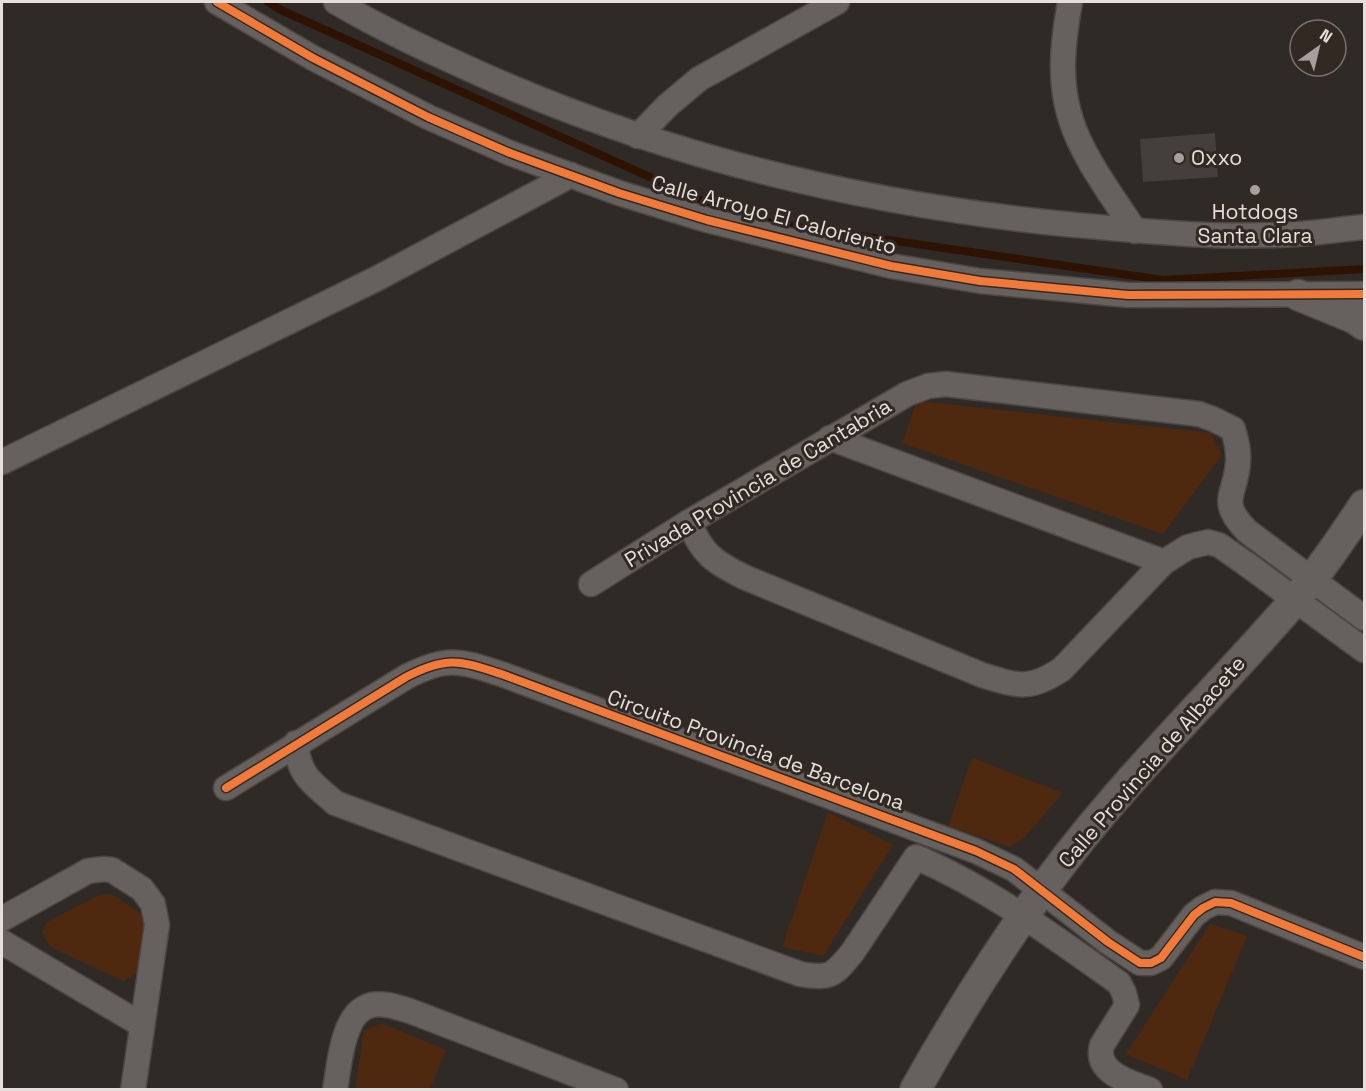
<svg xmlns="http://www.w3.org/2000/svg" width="1366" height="1091" font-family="'Space Grotesk',sans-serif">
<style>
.green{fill:#4e2910}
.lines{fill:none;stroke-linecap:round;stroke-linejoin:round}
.stream{stroke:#2e1303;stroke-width:8}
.building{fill:#443f3d}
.minor-casing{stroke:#4c4744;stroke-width:27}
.tertiary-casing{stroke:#4c4744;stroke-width:33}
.minor{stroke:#66615e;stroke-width:24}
.tertiary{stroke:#66615e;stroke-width:30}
.cycleway-casing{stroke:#332923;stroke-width:11}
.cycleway{stroke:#f17a3a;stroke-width:8}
.poi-dot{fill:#a69f9c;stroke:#332923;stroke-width:2}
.labels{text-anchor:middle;stroke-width:6;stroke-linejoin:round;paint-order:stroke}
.poi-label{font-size:21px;fill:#e5dedb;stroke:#332923;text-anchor:start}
.street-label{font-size:21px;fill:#e5dedb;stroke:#332923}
</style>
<rect width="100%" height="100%" fill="#302a26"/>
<g class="green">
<path d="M917,401L1211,433L1222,455L1163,534L902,443Z"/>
<path d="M972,758L1063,793L1023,839L1010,847L948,826Z"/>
<path d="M828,812L893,845L823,956L782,947Z"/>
<path d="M111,894L142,914L145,924L137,973L123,981L51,947L42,933L47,922L97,896Z"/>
<path d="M1210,924L1247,936L1187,1080L1126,1054Z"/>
<path d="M381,1023L446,1050L430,1089H355L364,1031Z"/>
</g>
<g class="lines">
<g class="stream">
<path d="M268,2L281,10L738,217"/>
<path d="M758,221L1163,280L1364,269"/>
</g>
</g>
<path class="building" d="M1215,133L1218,177L1143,182L1140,139Z"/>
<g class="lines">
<g class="minor-casing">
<g id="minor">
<path d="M217,2L313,58L428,117L510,153L619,193L707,220L891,266L980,281L1128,295L1364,294"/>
<path d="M336,2C383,30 434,53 485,76C668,157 865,204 1065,224C1141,231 1218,239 1295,234C1318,233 1341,229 1364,227"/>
<path d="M1070,2C1063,41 1058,81 1071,120C1083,158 1113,197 1135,231"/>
<path d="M638,136L667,106L699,79L837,2"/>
<path d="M830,438L1164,562"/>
<path d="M2,462L376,279L571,175"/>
<path d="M689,522C702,554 714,562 744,577L982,675C1017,686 1030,691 1062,669L1164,562L1188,547L1208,542L1219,545L1245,563L1364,650"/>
<path d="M591,584L689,522L907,394L928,386L946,384L1199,414L1213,419L1233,429C1236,440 1239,450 1238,462C1236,496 1217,500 1247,531L1364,618"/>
<path d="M296,743C299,777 312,782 335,803L800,974C830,979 833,976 852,953L916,857C990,889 1054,937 1119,983L1124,993L1127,1005L1102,1045C1094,1073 1130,1082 1150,1090"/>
<path d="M226,788L406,677C448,655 461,661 504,675L976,851L1014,869L1108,942L1140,963H1151L1161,958L1194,915L1203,908L1215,902L1231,903L1364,957"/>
<path d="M2,919L88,871L104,869L112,870L142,889L153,904L157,925L133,1090"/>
<path d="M2,942L142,1025"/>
<path d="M335,1090C339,1067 342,1020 364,1008C378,1000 397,1007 410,1011L616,1090"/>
</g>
</g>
<g class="tertiary-casing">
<g id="tertiary">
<path d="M1298,295L1354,318L1364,325"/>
<path d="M915,1090C972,989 1036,889 1112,802C1171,733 1236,669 1295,600C1321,570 1343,537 1364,505"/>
</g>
</g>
<use href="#minor" class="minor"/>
<use href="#tertiary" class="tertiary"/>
<g class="cycleway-casing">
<g id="cycleway">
<path d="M217,2L313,58L428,117L510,153L619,193L707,220L891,266L980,281L1128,295L1364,294"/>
<path d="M226,788L406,677C448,655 461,661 504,675L976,851L1014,869L1108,942L1140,963H1151L1161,958L1194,915L1203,908L1215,902L1231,903L1364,957"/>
</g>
</g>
<use href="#cycleway" class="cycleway"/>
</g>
<g class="poi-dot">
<circle cx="1179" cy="158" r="6"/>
<circle cx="1255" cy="190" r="6"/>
</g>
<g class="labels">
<g class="poi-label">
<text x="1191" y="165">Oxxo</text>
<text x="1255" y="219" text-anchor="middle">Hotdogs<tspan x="1255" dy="24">Santa Clara</tspan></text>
</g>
<g class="street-label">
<text transform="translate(774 215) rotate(15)" y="7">Calle Arroyo El Caloriento</text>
<text transform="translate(758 483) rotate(-31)" y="7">Privada Provincia de Cantabria</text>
<text transform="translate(756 750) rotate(20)" y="7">Circuito Provincia de Barcelona</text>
<text transform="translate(1152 762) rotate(-49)" y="7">Calle Provincia de Albacete</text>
</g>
</g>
<rect width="1366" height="1091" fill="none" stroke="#e5dedb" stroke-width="6"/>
<g transform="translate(1318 48) rotate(34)"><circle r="28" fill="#332923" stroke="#7a716d" stroke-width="1.5"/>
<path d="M0-4.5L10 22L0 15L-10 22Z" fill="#a69f9c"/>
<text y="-9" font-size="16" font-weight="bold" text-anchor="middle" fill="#e5dedb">N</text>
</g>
</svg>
